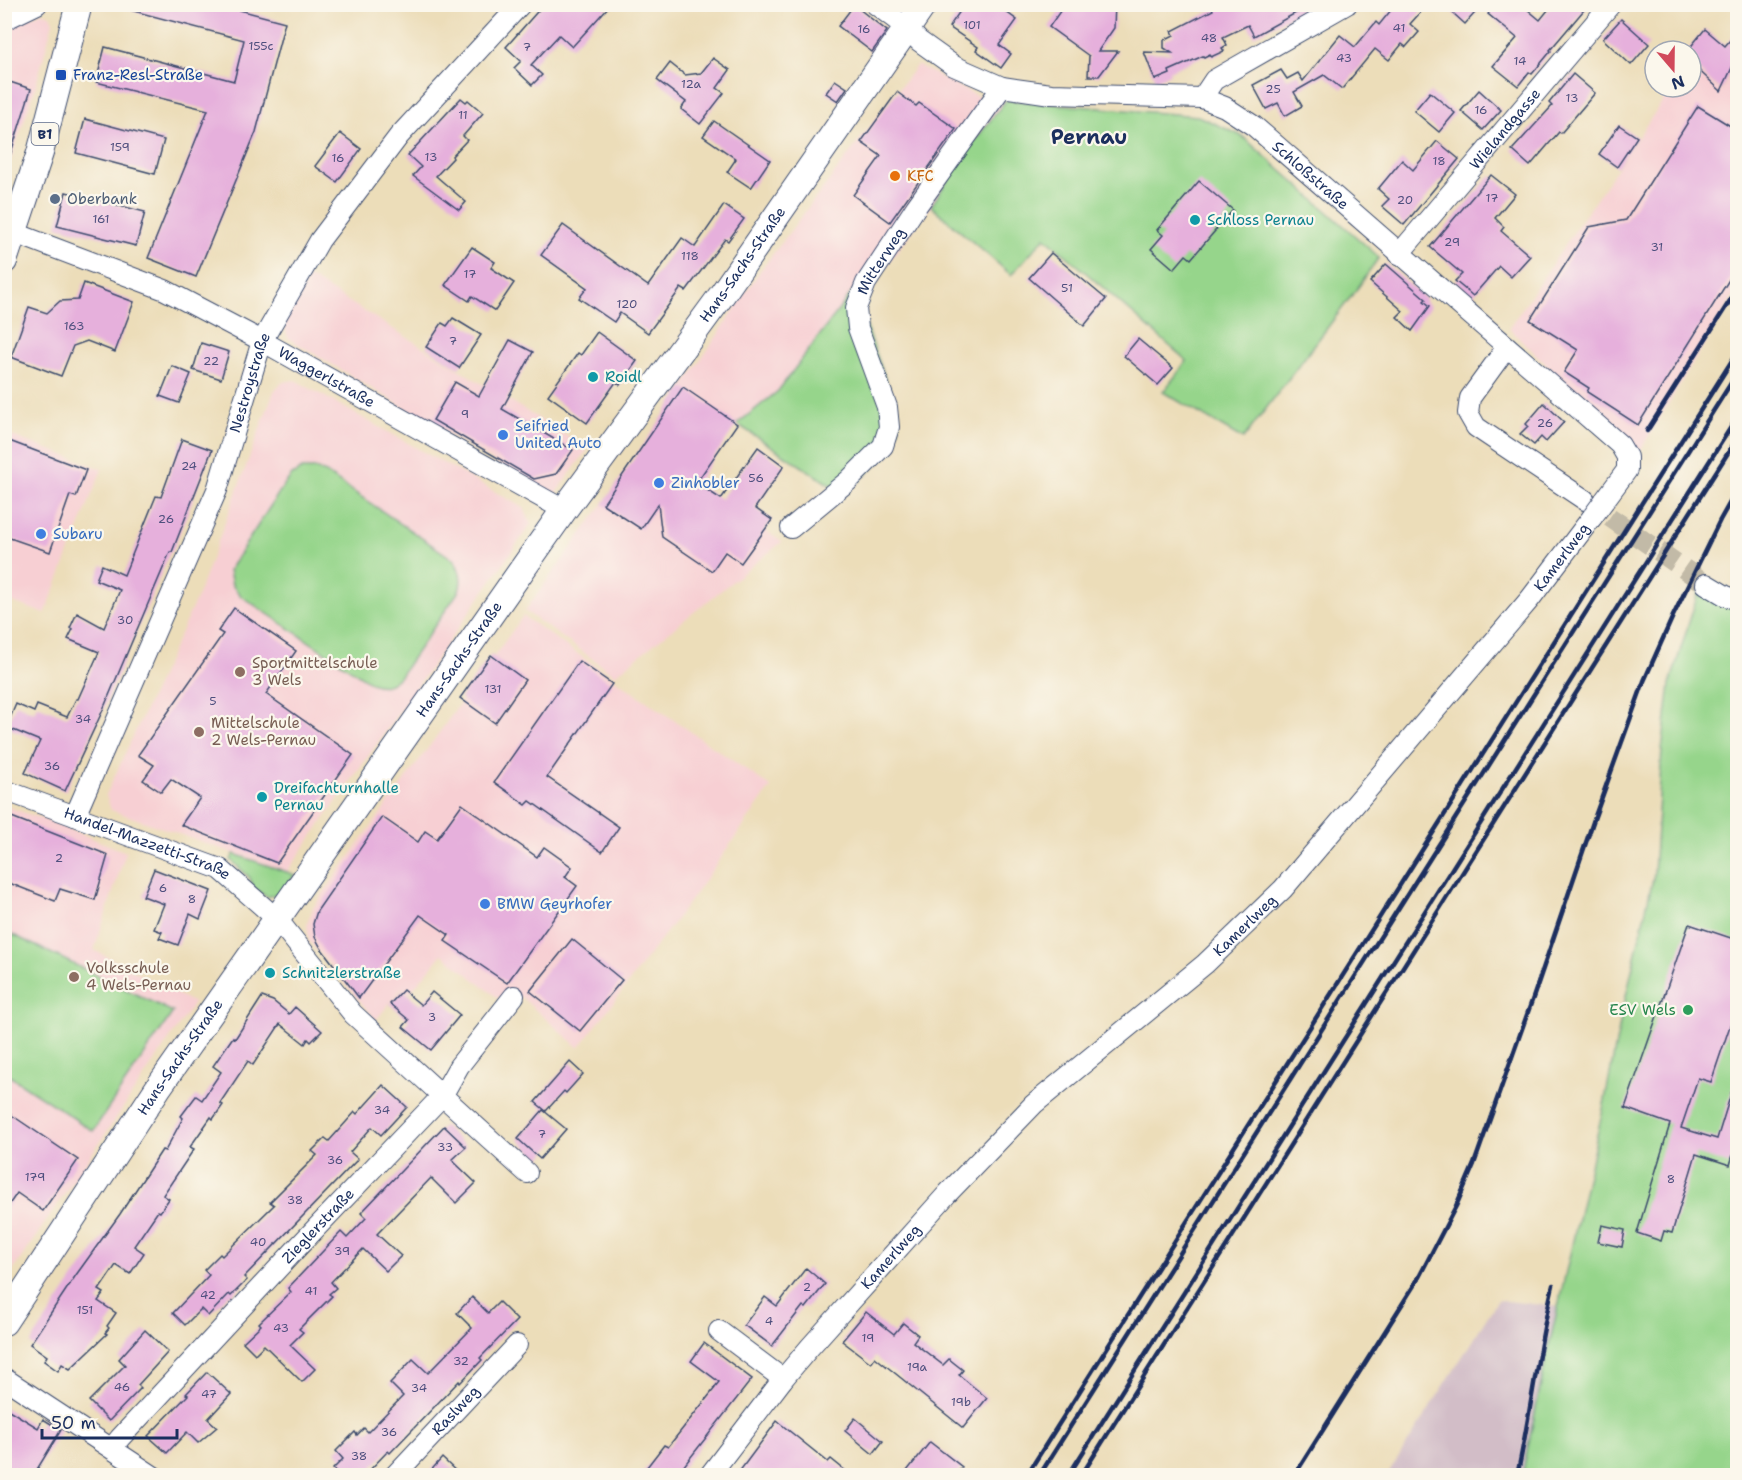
<svg xmlns="http://www.w3.org/2000/svg" width="1742" height="1480" font-family="'Shantell Sans',sans-serif">
<style>
.built{fill:#f7cfd3}
.industrial{fill:#d2bdc7}
.green{fill:#96d58b;stroke:#588274;stroke-width:1.5}
.building{fill:#e6b0dc}
.lines{fill:none;stroke-linecap:round;stroke-linejoin:round}
.minor-tunnel{stroke:#c2baa7;stroke-width:20;stroke-dasharray:20 10;stroke-linecap:butt}
.minor-casing{stroke:#3a496c;stroke-width:22}
.major-casing{stroke:#3a496c;stroke-width:28}
.minor{stroke:#fff;stroke-width:20}
.major{stroke:#fff;stroke-width:26}
.rail{stroke:#1b2f5e;stroke-width:4.5}
.minor-bridge-casing{stroke:#3a496c;stroke-width:22;stroke-linecap:butt}
.minor-bridge{stroke:#fff;stroke-width:20}
.transit-dot{fill:#1a4fb4;stroke:#fbf7ec;stroke-width:2}
.food-dot{fill:#e8710a;stroke:#fbf7ec;stroke-width:2}
.service-dot{fill:#5c6f8a;stroke:#fbf7ec;stroke-width:2}
.culture-dot{fill:#0f9aa8;stroke:#fbf7ec;stroke-width:2}
.shop-dot{fill:#3f7fe0;stroke:#fbf7ec;stroke-width:2}
.education-dot{fill:#8d6e63;stroke:#fbf7ec;stroke-width:2}
.leisure-dot{fill:#2e9e5b;stroke:#fbf7ec;stroke-width:2}
.labels{text-anchor:middle;stroke-width:4.5;stroke-linejoin:round;paint-order:stroke}
.number-label{font-size:12px;fill:#4e4f7e}
.shield{fill:#fbf7ec;stroke:#5e6b89;stroke-width:1.5}
.shield-label{font-size:14px;font-weight:bold;fill:#1b2f5e}
.transit-label{font-size:15px;fill:#164399;stroke:#fbf7ec;text-anchor:start}
.street-label{font-size:15px;fill:#1b2f5e;stroke:#fbf7ec}
.food-label{font-size:15px;fill:#c56008;stroke:#fbf7ec;text-anchor:start}
.service-label{font-size:15px;fill:#4e5e75;stroke:#fbf7ec;text-anchor:start}
.culture-label{font-size:15px;fill:#0d838f;stroke:#fbf7ec;text-anchor:start}
.shop-label{font-size:15px;fill:#366cbe;stroke:#fbf7ec;text-anchor:start}
.education-label{font-size:15px;fill:#785e54;stroke:#fbf7ec;text-anchor:start}
.leisure-label{font-size:15px;fill:#27864d;stroke:#fbf7ec;text-anchor:end}
.district-label{font-size:21px;font-weight:bold;fill:#1b2f5e;stroke:#fbf7ec}
</style>
<rect width="100%" height="100%" fill="#fbf7ec"/>
<filter id="ink" filterUnits="userSpaceOnUse"><feTurbulence type="fractalNoise" baseFrequency=".0167" numOctaves="2"/><feDisplacementMap in="SourceGraphic" scale="12" xChannelSelector="R" yChannelSelector="G"/><feConvolveMatrix kernelMatrix="1 2 1 2 8 2 1 2 1" color-interpolation-filters="sRGB"/></filter>
<filter id="wash" filterUnits="userSpaceOnUse"><feTurbulence type="fractalNoise" baseFrequency=".008" numOctaves="4" result="noise"/><feDisplacementMap in="SourceGraphic" scale="24" xChannelSelector="R" yChannelSelector="G"/><feGaussianBlur stdDeviation="1.35" result="paint"/><feColorMatrix in="noise" values="0 0 0 0 0 0 0 0 0 0 0 0 0 0 0 0 0 1.4 0 .05"/><feComposite in="paint" operator="in"/></filter>
<g filter="url(#wash)">
<rect width="100%" height="100%" fill="#ecddb9"/>
<g class="built">
<path d="M42,12L50,15L53,22L35,89L5,177V30Z"/>
<path d="M1737,63V290L1638,454L1509,328L1672,87H1691V64L1721,92Z"/>
<path d="M917,65L983,99L1006,100L966,152L931,206L869,289L778,391L737,425L700,478L702,487L782,542L615,675L525,611L603,504L683,387L760,271Z"/>
<path d="M309,277L588,449L553,497L288,338L283,322Z"/>
<path d="M295,380L524,508L531,524L287,872L111,810L106,795L198,595L274,391L283,382Z"/>
<path d="M4,433L102,469L45,614L5,599Z"/>
<path d="M523,616L771,787L693,897L579,1048L521,997L498,998L442,954L409,994L402,988L376,1020L309,941L307,924L313,908Z"/>
<path d="M5,806L51,822L126,852L94,950L194,1003L5,1282Z"/>
</g>
<path class="industrial" d="M1498,1300L1558,1307L1522,1475L1387,1476Z"/>
<g class="green">
<path d="M1006,100L1198,116L1242,136L1379,257L1359,286L1243,439L1163,392L1187,361L1045,237L1011,275L931,206L966,152Z"/>
<path d="M855,288L863,309L866,325L897,411L899,427L891,451L844,494L737,424L778,391Z"/>
<path d="M302,469H315L326,473L454,560C460,570 463,579 459,591L400,676C391,686 383,688 371,683L241,596L232,585L229,570L284,485L292,475Z"/>
<path d="M1699,590L1716,603L1738,609L1737,1475L1522,1476L1547,1355L1605,1100L1621,1018L1654,874L1662,750L1670,684Z"/>
<path d="M234,854L287,872L295,875L281,893L267,897L253,888L250,878L231,860Z"/>
<path d="M5,931L173,1012L93,1131L5,1073Z"/>
</g>
<g id="blocks">
<g class="building">
<path d="M126,4H228V7L285,22L256,132L196,277L148,258L208,110L96,82L105,47L234,81L244,40L126,9Z"/>
<path d="M544,4H611L572,47L559,35L531,65L542,75L532,85L514,68L521,61L506,47Z"/>
<path d="M965,4H995L1017,20L999,45L1011,54L1001,68L976,50L978,47L949,27Z"/>
<path d="M1065,4H1115L1114,28L1098,51H1118L1099,76H1088L1089,56L1049,27Z"/>
<path d="M1210,4H1312L1254,36L1248,25L1223,37L1227,45L1222,48L1224,51L1211,57L1210,54L1204,57L1203,56L1169,71L1170,74L1155,80L1144,52L1172,53L1164,48V40L1174,35L1172,31L1213,10Z"/>
<path d="M1396,4H1428L1410,24L1419,32L1406,47L1402,44L1389,60L1375,49L1342,89L1324,75L1294,92L1302,106L1285,116L1278,103L1266,109L1253,85L1281,70L1287,79L1298,73L1303,81L1340,35L1355,47L1376,22L1379,25Z"/>
<path d="M1443,4H1483L1465,24Z"/>
<path d="M1495,4H1521L1540,20L1553,4H1589L1550,50L1551,51L1532,74L1529,72L1518,86L1493,66L1517,38L1488,14Z"/>
<path d="M854,5L887,31L872,52L838,26Z"/>
<path d="M1621,19L1649,44L1631,65L1603,39Z"/>
<path d="M1705,29L1725,46L1737,32V57L1721,91L1691,63L1695,57L1691,53V51L1688,50Z"/>
<path d="M713,58L730,70L717,88L724,93L700,124L681,109L686,102L657,80L670,63L685,75L701,73Z"/>
<path d="M1573,74L1595,93L1561,133L1559,132L1530,166L1512,150L1552,106L1549,103Z"/>
<path d="M4,80L31,89L8,162L4,161Z"/>
<path d="M835,80L847,88L838,101L826,93Z"/>
<path d="M1479,90L1501,110L1483,130L1461,111Z"/>
<path d="M897,92L916,106L919,103L956,129L890,222L853,195L881,156L861,142Z"/>
<path d="M1430,92L1455,113L1439,132L1414,111Z"/>
<path d="M461,98L466,102L468,100L483,113L463,136L467,140L452,156L453,158L436,176L466,202L459,210L413,176L421,167L408,155Z"/>
<path d="M1698,106L1737,130V267L1638,425L1587,392L1589,388L1564,372L1578,350L1530,320L1589,227L1626,220Z"/>
<path d="M85,119L164,140L155,174L76,153Z"/>
<path d="M714,121L770,160L751,188L727,172L736,159L703,136Z"/>
<path d="M1619,125L1637,137L1617,167L1599,154Z"/>
<path d="M340,133L361,149L337,182L315,166Z"/>
<path d="M1437,141L1459,159L1404,225L1382,206L1389,199L1378,189L1402,160L1413,170Z"/>
<path d="M1491,175L1515,194L1495,218L1504,227L1501,231L1530,256L1511,277L1499,266L1473,296L1455,281L1462,274L1430,247Z"/>
<path d="M1199,181L1233,210L1191,259L1186,255L1174,269L1151,249L1163,235L1157,230Z"/>
<path d="M66,192L145,212L136,246L57,226Z"/>
<path d="M724,205L744,219L728,241L725,239L686,291L681,288L648,333L620,313L614,322L579,298L587,288L541,255L563,225L648,286L682,238L695,247Z"/>
<path d="M472,247L495,262L491,268L514,283L495,311L472,296L469,301L445,285Z"/>
<path d="M1051,253L1106,299L1084,326L1029,278Z"/>
<path d="M1386,264L1426,299L1424,301L1430,306L1412,331L1397,317L1403,311L1370,282Z"/>
<path d="M84,283L134,302L115,352L87,341L73,346L61,376L11,357L29,307L47,313L60,301L78,300Z"/>
<path d="M453,318L481,335L459,368L426,347L442,323L447,326Z"/>
<path d="M597,332L637,361L620,385L616,382L587,423L548,395L578,353L581,355Z"/>
<path d="M1138,339L1173,368L1158,385L1124,356Z"/>
<path d="M510,340L533,352L502,409L573,450L556,474L534,479L433,420L455,382L479,396Z"/>
<path d="M201,343L229,352L221,379L193,370Z"/>
<path d="M172,366L191,374L179,403L160,396Z"/>
<path d="M683,387L737,424L696,483L721,499L758,447L784,466L755,508L772,520L741,563L725,552L712,571L662,537L658,504L641,529L603,504Z"/>
<path d="M1544,403L1564,422L1546,442L1541,437L1534,445L1520,434L1528,426L1526,424Z"/>
<path d="M4,439L86,470L76,497L70,495L50,552L4,536Z"/>
<path d="M182,439L212,450L172,552H170L102,712L65,791L25,773L40,741L6,727L16,704L34,712L37,705L67,717L76,699H78L99,652L68,639L73,629L70,628L77,613L104,628L120,590L96,580L102,565L124,575L156,496L161,497Z"/>
<path d="M234,608L296,651L266,694L353,755L277,863L181,825L200,798L171,779L161,792L143,780L154,765L138,755L223,634L218,631Z"/>
<path d="M491,655L525,680L495,723L460,698Z"/>
<path d="M579,661L612,684L547,777L619,827L602,852L530,801L526,805L494,782Z"/>
<path d="M462,804L537,857L544,847L572,867L565,877L577,886L507,983L445,941L449,935L420,915L359,998L321,948L315,937L313,924L317,911L382,817L418,842L425,831L437,839Z"/>
<path d="M4,814L108,855L95,900L60,889L55,901L4,881Z"/>
<path d="M154,869L211,891L200,919L190,914L178,945L159,938L162,932L154,929L164,904L143,896Z"/>
<path d="M1689,924L1737,940V1005L1711,1082L1698,1078L1681,1128L1717,1139L1734,1084L1737,1085V1142L1730,1165L1696,1154L1672,1233L1664,1231L1661,1241L1637,1233L1670,1124L1625,1108Z"/>
<path d="M572,939L622,980L580,1031L530,991Z"/>
<path d="M403,990L421,1005L432,992L460,1015L431,1050L403,1027L409,1020L390,1004Z"/>
<path d="M262,997L273,1001L289,1014L295,1007L322,1031L311,1042L308,1039L305,1044L280,1024L253,1065L248,1061L220,1103L223,1105L213,1119L211,1117L190,1147L194,1149L163,1195L169,1199L160,1212L158,1211L134,1246L144,1253L130,1274L116,1265L99,1290L104,1293L98,1301L116,1313L107,1326L109,1328L105,1333L107,1334L70,1369L62,1364L58,1371L44,1361L47,1356L30,1344L76,1275L120,1214L162,1150L165,1151L183,1118L181,1116L196,1096L202,1100L221,1072L213,1066L233,1037L235,1039Z"/>
<path d="M570,1062L583,1074L566,1093L564,1091L546,1111L535,1102Z"/>
<path d="M383,1085L407,1107L381,1135L372,1127L350,1152L358,1159L244,1277L247,1280L231,1296L229,1294L208,1316L201,1309L185,1325L173,1313L209,1275L204,1270L220,1254L222,1256L274,1205L270,1202L317,1155L312,1151L325,1138L329,1141L355,1112L357,1114Z"/>
<path d="M4,1110L78,1160L43,1211L17,1193L4,1212Z"/>
<path d="M543,1110L566,1129L540,1159L518,1139Z"/>
<path d="M444,1126L466,1147L452,1160L476,1183L456,1203L431,1178L377,1234L401,1256L386,1271L363,1249L331,1282L336,1288L329,1294L332,1296L299,1329L303,1332L290,1345L315,1369L302,1382L264,1345L255,1354L243,1342L261,1325L259,1323L291,1292L288,1288L341,1232L347,1238L366,1218L361,1213Z"/>
<path d="M1602,1225L1625,1230L1622,1247L1598,1242Z"/>
<path d="M806,1268L825,1284L806,1308L803,1306L772,1346L744,1325L765,1297L777,1306Z"/>
<path d="M472,1297L488,1313L499,1302L517,1320L480,1358L482,1360L460,1383L459,1381L390,1453L388,1451L364,1476H340L333,1469L343,1459L336,1451L355,1432L357,1435L364,1428L368,1432L403,1396L390,1383L413,1359L428,1373L472,1328L457,1313Z"/>
<path d="M866,1312L894,1334L903,1323L918,1335L913,1342L943,1365L949,1359L963,1370L959,1375L987,1398L963,1428L875,1357L871,1363L842,1341Z"/>
<path d="M145,1330L168,1352L138,1385L141,1388L109,1421L89,1401L125,1365L119,1359Z"/>
<path d="M704,1343L752,1379L676,1476H640L664,1445L668,1447L715,1388H714L719,1382L691,1361Z"/>
<path d="M207,1372L231,1394L208,1419L217,1427L198,1443L187,1432L167,1453L148,1436L188,1395L186,1394Z"/>
<path d="M4,1407L38,1428L43,1419L61,1430L33,1476H4Z"/>
<path d="M855,1418L883,1441L873,1454L845,1431Z"/>
<path d="M777,1421L828,1462L831,1459L852,1476H736Z"/>
<path d="M930,1442L962,1467L955,1476H903Z"/>
<path d="M442,1458L461,1476H426Z"/>
</g>
</g>
</g>
<g filter="url(#ink)">
<use href="#blocks" fill-opacity="0" stroke="#3a496c" stroke-width="1.5"/>
<g class="lines">
<path class="minor-tunnel" d="M1585,500L1706,584"/>
<g class="minor-casing">
<g id="minor">
<path id="s1" d="M875,4L907,28L919,41L954,66L1002,87L1051,94L1202,98L1225,107L1254,126L1620,445L1627,457V470L1604,501"/>
<path d="M4,20L37,4"/>
<path d="M1202,98L1214,80L1347,4"/>
<path id="s2" d="M15,233L165,290L262,341L564,510"/>
<path id="s3" d="M1399,254L1611,4"/>
<path d="M1507,347L1470,398L1468,413L1476,427L1585,500"/>
<path id="s4" d="M791,528L848,481L883,446L889,427L887,407L858,328L856,308L866,283L916,207L1002,87"/>
<path d="M1706,584L1726,596L1738,600"/>
<path id="s5" d="M4,790L220,869L277,919L353,1014L527,1173"/>
<path id="s6" d="M75,816L217,490L262,341L320,240L399,136L521,4"/>
<path d="M719,1331L783,1379"/>
<path d="M4,1378L153,1476"/>
<path id="s7" d="M112,1448L120,1438L297,1248L442,1096L459,1066L514,996"/>
<path id="s8" d="M394,1476L517,1345"/>
<path id="s9" d="M709,1476L783,1379L810,1347L948,1193L1034,1104L1205,964L1283,889L1530,599L1593,516"/>
</g>
</g>
<g class="major-casing">
<g id="major">
<path d="M4,261L40,153L79,4"/>
<path id="s10" d="M4,1322L158,1088L564,510L721,296L924,4"/>
</g>
</g>
<use href="#minor" class="minor"/>
<use href="#major" class="major"/>
<g class="rail">
<path d="M1647,431L1738,288"/>
<path d="M1026,1476L1738,351"/>
<path d="M1039,1476L1738,372"/>
<path d="M1068,1476L1738,416"/>
<path d="M1081,1476L1738,437"/>
<path d="M1294,1476L1418,1279L1456,1206L1474,1164L1534,995L1594,819L1644,681L1673,616L1720,520L1738,488"/>
<path d="M1517,1476C1531,1412 1538,1348 1553,1285"/>
</g>
<g class="minor-bridge-casing">
<path id="minor-bridge" d="M1593,516L1604,501"/>
</g>
<use href="#minor-bridge" class="minor-bridge"/>
</g>
</g>
<rect class="transit-dot" x="55" y="69" width="12" height="12" rx="3"/>
<circle class="food-dot" cx="895" cy="176" r="6"/>
<circle class="service-dot" cx="55" cy="199" r="6"/>
<g class="culture-dot">
<circle cx="1195" cy="220" r="6"/>
<circle cx="593" cy="377" r="6"/>
<circle cx="262" cy="797" r="6"/>
<circle cx="270" cy="973" r="6"/>
</g>
<g class="shop-dot">
<circle cx="503" cy="435" r="6"/>
<circle cx="659" cy="483" r="6"/>
<circle cx="41" cy="534" r="6"/>
<circle cx="485" cy="904" r="6"/>
</g>
<g class="education-dot">
<circle cx="240" cy="672" r="6"/>
<circle cx="199" cy="732" r="6"/>
<circle cx="74" cy="977" r="6"/>
</g>
<circle class="leisure-dot" cx="1688" cy="1010" r="6"/>
<g class="labels">
<g class="number-label">
<text x="972" y="29">101</text>
<text x="1399" y="32">41</text>
<text x="864" y="33">16</text>
<text x="1209" y="42">48</text>
<text x="261" y="50">155c</text>
<text x="527" y="51">7</text>
<text x="1344" y="62">43</text>
<text x="1520" y="65">14</text>
<text x="691" y="88">12a</text>
<text x="1273" y="93">25</text>
<text x="1572" y="102">13</text>
<text x="1481" y="114">16</text>
<text x="463" y="119">11</text>
<text x="120" y="151">159</text>
<text x="431" y="161">13</text>
<text x="338" y="162">16</text>
<text x="1439" y="165">18</text>
<text x="1492" y="202">17</text>
<text x="1405" y="204">20</text>
<text x="101" y="223">161</text>
<text x="1452" y="246">29</text>
<text x="1657" y="251">31</text>
<text x="690" y="260">118</text>
<text x="470" y="278">17</text>
<text x="1067" y="292">51</text>
<text x="627" y="308">120</text>
<text x="74" y="330">163</text>
<text x="453" y="345">7</text>
<text x="211" y="365">22</text>
<text x="465" y="418">9</text>
<text x="1545" y="427">26</text>
<text x="189" y="470">24</text>
<text x="756" y="482">56</text>
<text x="166" y="523">26</text>
<text x="125" y="624">30</text>
<text x="493" y="693">131</text>
<text x="213" y="705">5</text>
<text x="83" y="723">34</text>
<text x="52" y="770">36</text>
<text x="59" y="862">2</text>
<text x="163" y="892">6</text>
<text x="192" y="903">8</text>
<text x="432" y="1021">3</text>
<text x="382" y="1114">34</text>
<text x="542" y="1138">7</text>
<text x="445" y="1151">33</text>
<text x="335" y="1164">36</text>
<text x="35" y="1181">179</text>
<text x="1671" y="1183">8</text>
<text x="295" y="1204">38</text>
<text x="258" y="1246">40</text>
<text x="342" y="1255">39</text>
<text x="807" y="1291">2</text>
<text x="311" y="1295">41</text>
<text x="208" y="1299">42</text>
<text x="85" y="1314">151</text>
<text x="769" y="1325">4</text>
<text x="281" y="1332">43</text>
<text x="868" y="1342">19</text>
<text x="461" y="1365">32</text>
<text x="917" y="1371">19a</text>
<text x="122" y="1391">46</text>
<text x="419" y="1392">34</text>
<text x="209" y="1398">47</text>
<text x="961" y="1406">19b</text>
<text x="389" y="1436">36</text>
<text x="359" y="1460">38</text>
</g>
<rect class="shield" x="31.5" y="123" width="27" height="22" rx="4.5"/>
<g class="shield-label">
<text x="45" y="139">B1</text>
</g>
<g class="transit-label">
<text x="73" y="80">Franz-Resl-Straße</text>
</g>
<g class="street-label">
<text dy="5" stroke="none"><textPath href="#s3" startOffset="164">Wielandgasse</textPath></text>
<text dy="5" stroke="none"><textPath href="#s1" startOffset="488">Schloßstraße</textPath></text>
<text dy="5" stroke="none"><textPath href="#s4" startOffset="321">Mitterweg</textPath></text>
<text dy="5" stroke="none"><textPath href="#s10" startOffset="1290">Hans-Sachs-Straße</textPath></text>
<text dy="5" stroke="none"><textPath href="#s2" startOffset="344">Waggerlstraße</textPath></text>
<text dy="5" stroke="none"><textPath href="#s6" startOffset="468">Nestroystraße</textPath></text>
<text dy="5" stroke="none"><textPath href="#s9" startOffset="1257">Kamerlweg</textPath></text>
<text dy="5" stroke="none"><textPath href="#s10" startOffset="804">Hans-Sachs-Straße</textPath></text>
<text dy="5" stroke="none"><textPath href="#s5" startOffset="153">Handel-Mazzetti-Straße</textPath></text>
<text dy="5" stroke="none"><textPath href="#s9" startOffset="771">Kamerlweg</textPath></text>
<text dy="5" stroke="none"><textPath href="#s10" startOffset="318">Hans-Sachs-Straße</textPath></text>
<text dy="5" stroke="none"><textPath href="#s7" startOffset="303">Zieglerstraße</textPath></text>
<text dy="5" stroke="none"><textPath href="#s9" startOffset="285">Kamerlweg</textPath></text>
<text dy="5" stroke="none"><textPath href="#s8" startOffset="90">Raslweg</textPath></text>
</g>
<g class="food-label">
<text x="907" y="181">KFC</text>
</g>
<g class="service-label">
<text x="67" y="204">Oberbank</text>
</g>
<g class="culture-label">
<text x="1207" y="225">Schloss Pernau</text>
<text x="605" y="382">Roidl</text>
<text x="274" y="793">Dreifachturnhalle<tspan x="274" dy="17">Pernau</tspan></text>
<text x="282" y="978">Schnitzlerstraße</text>
</g>
<g class="shop-label">
<text x="515" y="431">Seifried<tspan x="515" dy="17">United Auto</tspan></text>
<text x="671" y="488">Zinhobler</text>
<text x="53" y="539">Subaru</text>
<text x="497" y="909">BMW Geyrhofer</text>
</g>
<g class="education-label">
<text x="252" y="668">Sportmittelschule<tspan x="252" dy="17">3 Wels</tspan></text>
<text x="211" y="728">Mittelschule<tspan x="211" dy="17">2 Wels-Pernau</tspan></text>
<text x="86" y="973">Volksschule<tspan x="86" dy="17">4 Wels-Pernau</tspan></text>
</g>
<g class="leisure-label">
<text x="1676" y="1015">ESV Wels</text>
</g>
<g class="district-label">
<text x="1089" y="144">Pernau</text>
</g>
</g>
<rect width="1742" height="1480" fill="none" stroke="#fbf7ec" stroke-width="24"/>
<g transform="translate(1673 69) rotate(160)"><circle r="28" fill="#fbf7ec" stroke="#a1a7b3" stroke-width="1.5"/>
<path d="M0-4.5L10 22L0 15L-10 22Z" fill="#d1495b"/>
<text y="-9" font-size="16" font-weight="bold" text-anchor="middle" fill="#1b2f5e">N</text>
</g>
<path d="M42 1429v9h135v-9" fill="none" stroke="#1b2f5e" stroke-width="3"/>
<text x="51" y="1429" font-size="18" fill="#1b2f5e" stroke="#fbf7ec" stroke-width="4.5" paint-order="stroke">50 m</text>
</svg>
